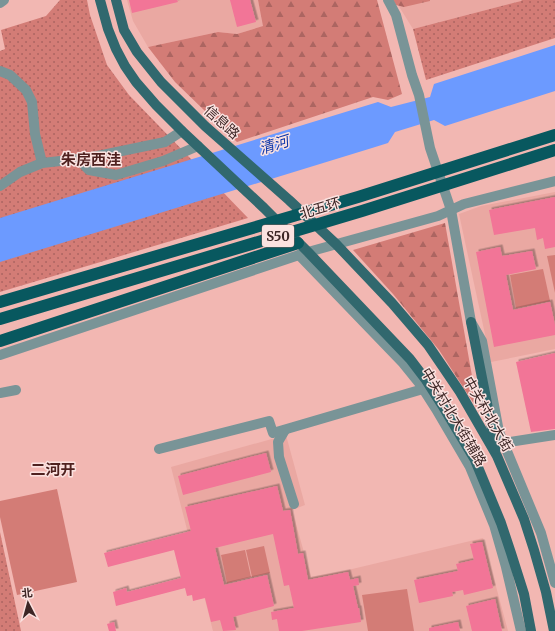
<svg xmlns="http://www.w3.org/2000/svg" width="555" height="631" font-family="Merriweather,'Noto Sans SC',serif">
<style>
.built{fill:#eaa8a2}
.green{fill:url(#green-dots)}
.forest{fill:url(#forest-firs)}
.pitch{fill:#d37c76}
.water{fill:#6c9aff}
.building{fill:#f27597;filter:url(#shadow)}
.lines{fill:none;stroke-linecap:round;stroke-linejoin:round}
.minor{stroke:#799497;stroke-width:10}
.major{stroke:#31686e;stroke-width:10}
.highway{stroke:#08585f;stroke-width:12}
.labels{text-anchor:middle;stroke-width:3;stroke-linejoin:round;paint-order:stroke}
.shield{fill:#fbe2e0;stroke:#765e5d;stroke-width:1}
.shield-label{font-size:13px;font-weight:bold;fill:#3d2625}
.street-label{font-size:14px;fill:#3d2625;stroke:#fbe2e0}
.water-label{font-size:15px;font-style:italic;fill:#1037a9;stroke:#fbe2e0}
.neighbourhood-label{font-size:15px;font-weight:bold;fill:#4f211f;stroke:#fbe2e0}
</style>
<defs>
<pattern id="green-dots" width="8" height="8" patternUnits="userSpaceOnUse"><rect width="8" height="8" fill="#d37c76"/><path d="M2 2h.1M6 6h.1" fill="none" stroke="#ac6561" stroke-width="1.8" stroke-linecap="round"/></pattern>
<pattern id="forest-firs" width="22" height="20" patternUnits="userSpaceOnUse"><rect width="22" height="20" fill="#d37c76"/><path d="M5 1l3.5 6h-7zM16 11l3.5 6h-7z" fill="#ac6561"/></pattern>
<filter id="shadow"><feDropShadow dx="2.5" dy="-2.5" stdDeviation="0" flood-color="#0004"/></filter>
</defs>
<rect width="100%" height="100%" fill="#f2b7b2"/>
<g class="built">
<path d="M127,0H258L264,26L237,34L218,32L148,47L133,21Z"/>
<path d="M395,0H522L521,1L413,29Z"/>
<path d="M555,192V349L491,362L459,214L481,206Z"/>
<path d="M286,435L305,505L292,510L311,577L348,570L483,538L508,631H213L171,467Z"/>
</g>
<g class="green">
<path d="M60,0H87L90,15L107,65L129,95L248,218L0,292V51L5,49L1,30L46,16Z"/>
<path d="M522,0H555V38L426,80L413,29L521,1Z"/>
<path d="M0,532L21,631H0Z"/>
</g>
<g class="forest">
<path d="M258,0H377L402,94L388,100L373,97L237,142L175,82L148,47L218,32L237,34L263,26Z"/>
<path d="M393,0H430V1L404,7L396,5Z"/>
<path d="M445,223L478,410L439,350L393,294L353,250Z"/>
</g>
<g class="pitch">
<path d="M555,255V293L547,256Z"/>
<path d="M543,269L550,301L516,308L510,275Z"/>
<path d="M57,489L77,582L17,595L0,517V501Z"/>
<path d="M264,546L270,573L252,577L246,550Z"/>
<path d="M245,550L251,577L227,583L221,555Z"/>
<path d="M407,589L414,631H368L362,595Z"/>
</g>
<path class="water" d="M555,45V91L445,126L434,120L395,132L388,143L372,148L0,262V218L378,102L391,107L430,97L434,84Z"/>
<g class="building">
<path d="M129,0H177L178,2L132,13Z"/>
<path d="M230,0H250L256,22L237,27Z"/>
<path d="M555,197V247L545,249L543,238L537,240L535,228L494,235L489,210Z"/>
<path d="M500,247L502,256L532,251L536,269L506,275L513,310L550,302L555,325V335L494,347L476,252Z"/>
<path d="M555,353V429L531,432L516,362Z"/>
<path d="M266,453L271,472L183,495L178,476Z"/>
<path d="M277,486L283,511L290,510L298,554L303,553L308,580L348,572L350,580L358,578L359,585L353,586L358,608H359L361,622L302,631H279L277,619L272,620L271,612L294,608L289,585L284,586L273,534L215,548L224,585L267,575L274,606L233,617L236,630L223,631L220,620L211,622L205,598L193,601L192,595L187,596L185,588L116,606L113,592L126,588L127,592L181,578L174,550L108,567L104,553L191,531L185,507Z"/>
<path d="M482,542L493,588L464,595L463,590L452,592L453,596L419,603L414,580L458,571L456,564L474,560L470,544Z"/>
<path d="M495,599L502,631H472L466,606Z"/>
<path d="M114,622L116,631H109L107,624Z"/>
<path d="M458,622L460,631H429V628Z"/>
</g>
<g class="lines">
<g class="minor">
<path d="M388,0L396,15L412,75L419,95L430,148L451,210L471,322L482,341L499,432L541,533L555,583"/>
<path d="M0,3L4,0"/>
<path d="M0,71L10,75L26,90L32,102L35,134L42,163"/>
<path d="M78,159L89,170L116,175L163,161L198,146"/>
<path d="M0,186L20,172L42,163L88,158L165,142L182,131"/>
<path d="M299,255L403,363L420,384L436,409L470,467L494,525L506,567L521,631"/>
<path d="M0,355L308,252L438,216L464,204L555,181"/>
<path d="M0,393L16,390"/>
<path d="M285,430L278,442L279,457L294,504"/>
<path d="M503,443L555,435"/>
<path d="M159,449L269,421L273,433L423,389"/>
</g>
<g class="major">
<path d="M100,0L108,29L116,49L125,66L136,82L156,105L184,133L264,208L308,252L410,359L426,380L442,405L475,460L501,523L511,553L524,594L531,631"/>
<path d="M116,0L124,30L137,52L161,82L205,126L289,200L336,244L392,303L428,345L443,367L460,392L497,456L524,519L534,550L546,592L554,631"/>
<path d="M471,322L496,449"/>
</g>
<g class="highway">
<path d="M0,302L358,197L555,135"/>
<path d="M0,319L362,211L555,150"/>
<path d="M0,341L298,243"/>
</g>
</g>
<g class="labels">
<rect class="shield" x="262" y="225" width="32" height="22" rx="3"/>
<g class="shield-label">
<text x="278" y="241">S50</text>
</g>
<g class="street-label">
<text transform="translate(222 122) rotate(42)" y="5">信息路</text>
<text transform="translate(320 208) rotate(-17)" y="5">北五环</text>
<text transform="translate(488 414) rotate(60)" y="5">中关村北大街</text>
<text transform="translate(454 417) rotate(59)" y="5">中关村北大街辅路</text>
</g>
<g class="water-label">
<text transform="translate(274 145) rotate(-17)" y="5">清河</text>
</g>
<g class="neighbourhood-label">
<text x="91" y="165">朱房西洼</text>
<text x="53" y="475">二河开</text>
</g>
</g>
<g transform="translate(28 603) rotate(354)" stroke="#fbe2e0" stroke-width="3" paint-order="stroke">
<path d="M0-3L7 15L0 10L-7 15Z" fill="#3d2625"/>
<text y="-6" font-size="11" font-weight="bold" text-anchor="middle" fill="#3d2625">北</text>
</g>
</svg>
